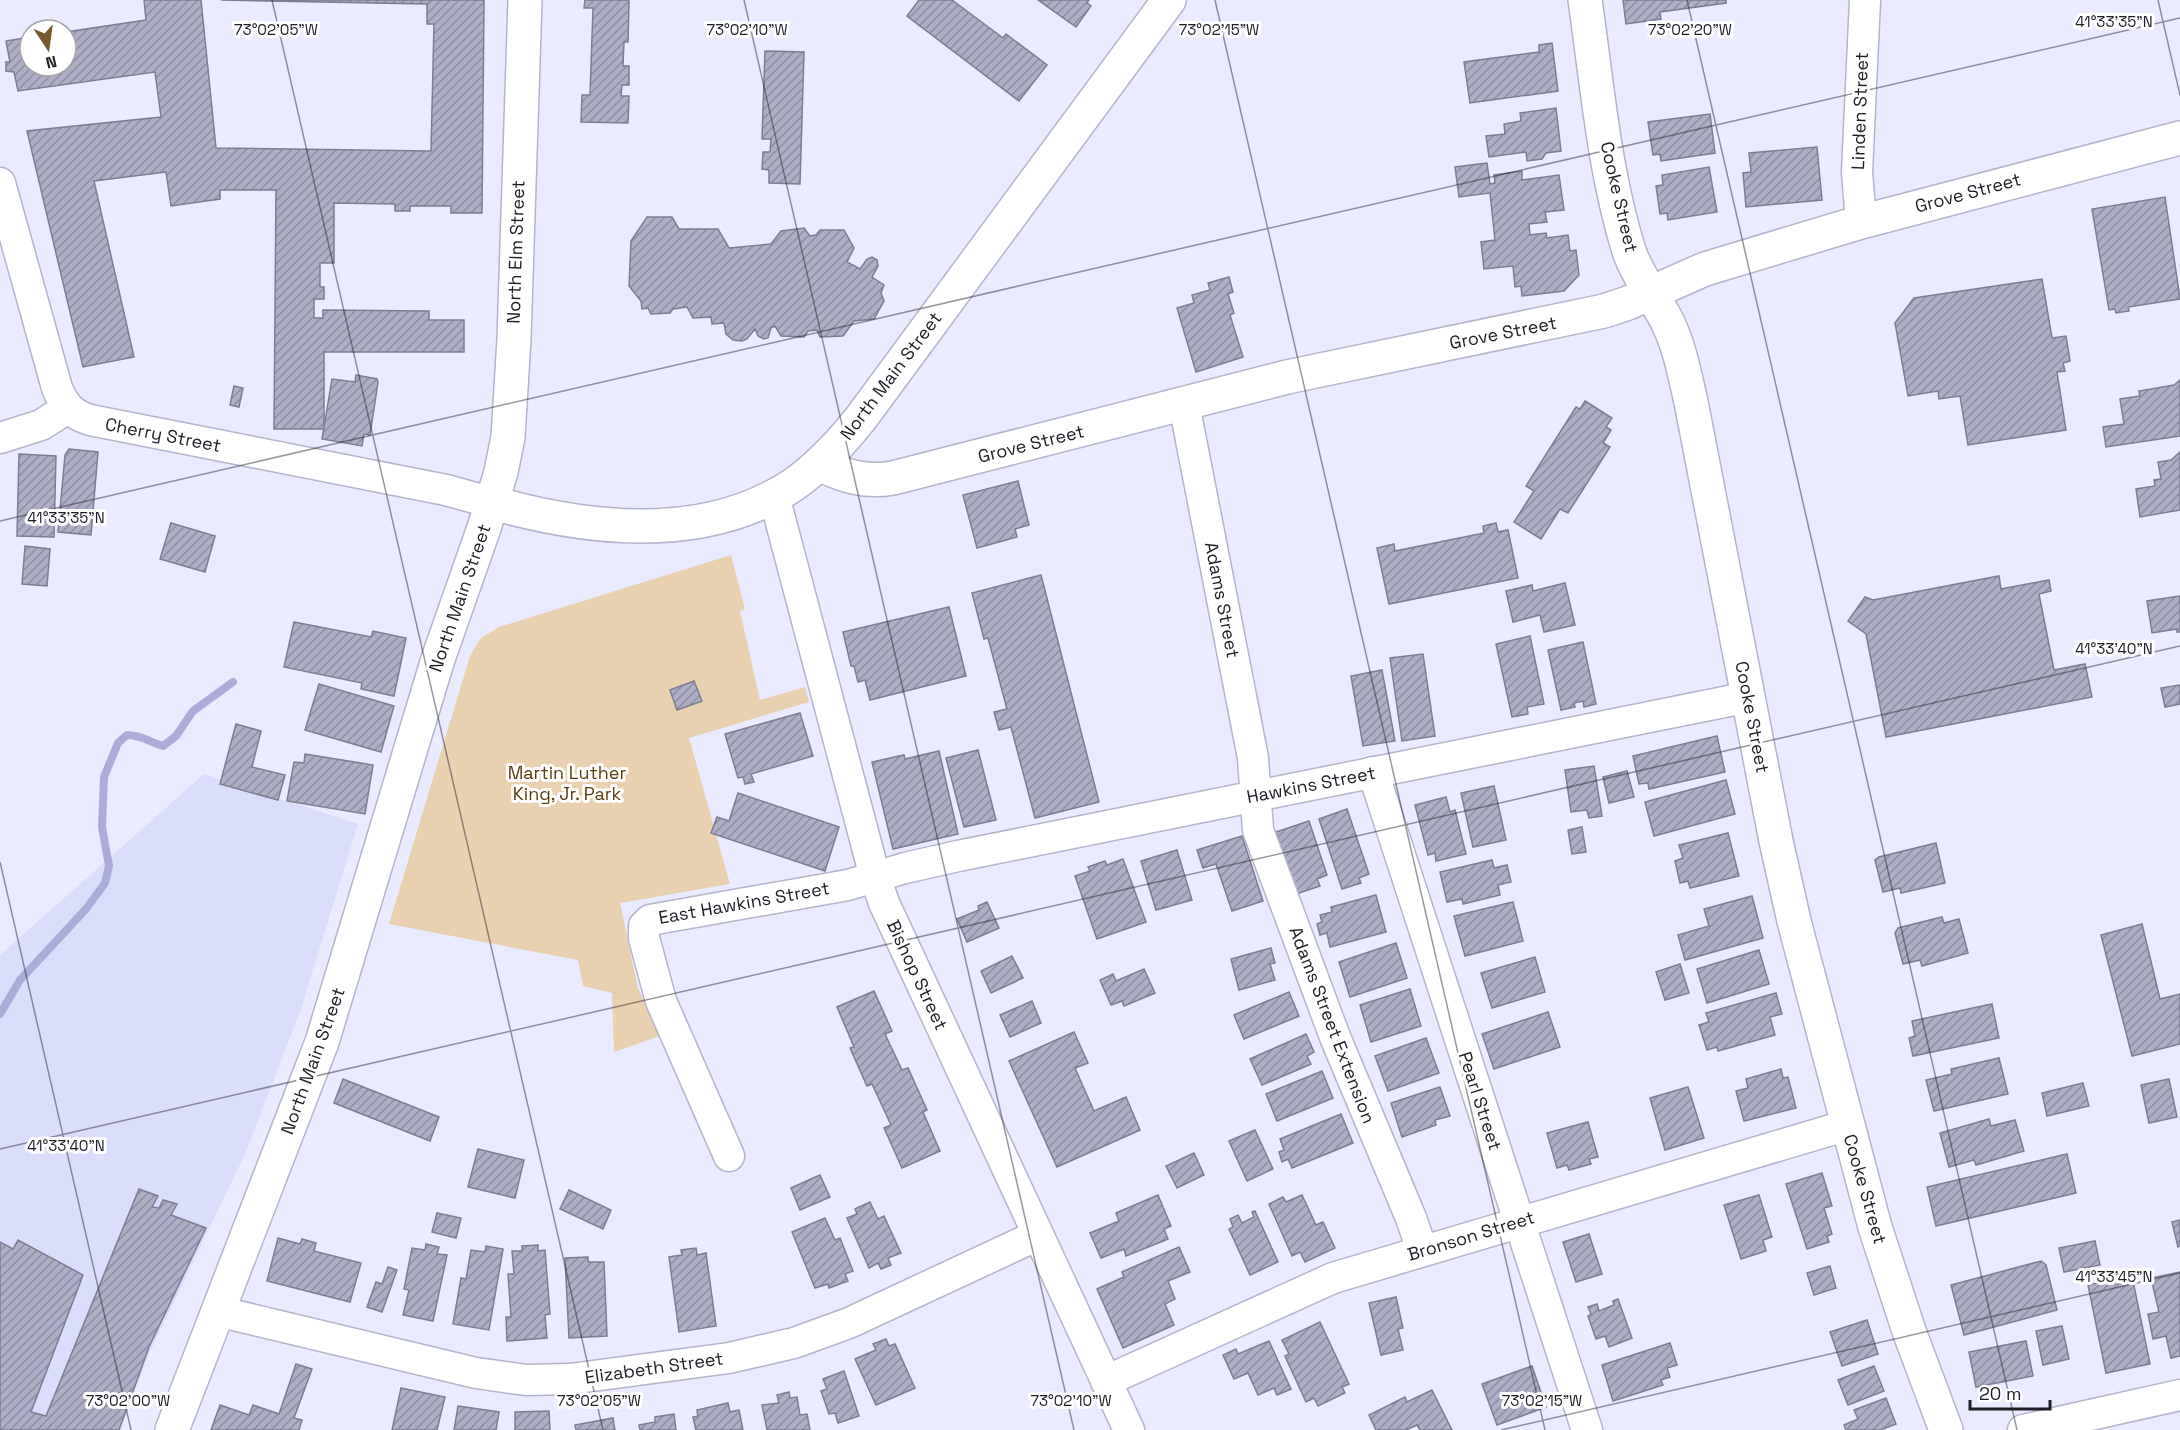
<svg xmlns="http://www.w3.org/2000/svg" width="2180" height="1430" font-family="'Space Grotesk',sans-serif">
<style>
.built{fill:#dbddfd}
.park{fill:#e9d0af}
.lines{fill:none;stroke-linecap:round;stroke-linejoin:round}
.stream{stroke:#abacd9;stroke-width:8}
.building{fill:url(#building-hatch);stroke:#7c7c93;stroke-width:1.5}
.minor-casing{stroke:#b4b4cc;stroke-width:33}
.major-casing{stroke:#b4b4cc;stroke-width:36}
.minor{stroke:#fff;stroke-width:30}
.major{stroke:#fff;stroke-width:33}
.ticks{fill:none;stroke:#1d1d26;stroke-width:1.5;stroke-opacity:0.45}
.labels{text-anchor:middle;stroke-width:6;stroke-linejoin:round;paint-order:stroke}
.street-label{font-size:18px;fill:#1d1d26;stroke:#fff}
.park-label{font-size:18px;fill:#5b3c0b;stroke:#fff}
.ticks-label{font-size:15px;text-anchor:middle;fill:#1d1d26;stroke:#fff;stroke-width:6;stroke-linejoin:round;paint-order:stroke}
</style>
<defs>
<pattern id="building-hatch" width="6" height="6" patternUnits="userSpaceOnUse" patternTransform="scale(1.5)"><rect width="6" height="6" fill="#aeafc6"/><path d="M-1 1l2-2M0 6l6-6M5 7l2-2" fill="none" stroke="#8d8ea1"/></pattern>
</defs>
<rect width="100%" height="100%" fill="#eaebff"/>
<path class="built" d="M204,774L358,824L301,1009L245,1154L148,1356L120,1430H0V955Z"/>
<path class="park" d="M731,555L745,609L740,611L760,700L805,687L809,702L689,738L730,884L620,903L638,988L660,1036L614,1052L612,993L583,986L578,960L389,924L470,656L480,639L499,627Z"/>
<g class="lines">
<path class="stream" d="M0,1014L20,980L86,909L105,883L109,866L102,827L104,777L118,743L127,735C142,735 149,742 163,746L176,736L193,711L233,682"/>
</g>
<g class="building">
<path d="M144,0H201L216,148L431,151L434,24H427V4L221,0H484L482,213H451V206H410V211H395V204L334,203V263H320V287H324V299H314V318H323V310L429,311V320H464V352H324V429H274L276,190H220V199L171,206L166,172L94,181L134,357L83,367L27,131L161,117L155,72L18,91L14,72L6,71V62H10L6,41L30,37V66H66V32L146,20Z"/>
<path d="M585,0H629L628,42H624L623,66H629V85H622L621,96H629L628,123L581,122L582,95H590L593,8H584Z"/>
<path d="M919,0H952L1003,38L1006,34L1047,65L1019,101L907,16Z"/>
<path d="M1038,0H1089L1087,3L1091,6L1076,27Z"/>
<path d="M1623,0H1726V3L1660,12L1661,19L1626,24Z"/>
<path d="M1552,43L1558,91L1470,103L1464,62L1539,52V45Z"/>
<path d="M765,51L804,52L800,184L769,183V170L762,169L763,152H770L771,139H762Z"/>
<path d="M1556,108L1561,151L1546,153L1542,159L1527,161L1526,152L1489,157L1486,136L1505,134L1504,124L1521,121L1520,113Z"/>
<path d="M1710,114L1715,153L1661,161L1660,154L1653,155L1648,122Z"/>
<path d="M1817,147L1822,200L1746,207L1743,173L1751,172L1749,153Z"/>
<path d="M1487,163L1490,184L1495,183L1494,175L1522,171V180L1559,175L1564,210L1545,212L1547,222L1529,224L1530,235L1546,233L1547,238L1568,235L1570,251L1576,250L1579,275L1564,291L1522,296L1521,286L1515,287L1513,266L1484,269L1481,242L1495,240L1490,193L1459,197L1455,167Z"/>
<path d="M1709,167L1717,212L1668,220L1667,213L1660,214L1656,186L1663,185L1662,175Z"/>
<path d="M2165,197L2180,299L2128,307L2129,311L2116,313L2115,309L2109,310L2092,209Z"/>
<path d="M647,217H672L679,229H718L729,248L771,244L781,231L804,228L810,236L816,235L820,230H844L854,248L847,262L860,269L867,259L872,257L877,260L878,266L872,277L884,285L881,293L884,301L874,319L854,321L843,336L820,337L817,330L808,331L804,337L781,336L775,326L771,328L768,338L764,339L758,336L755,329L747,339L742,341L733,340L726,334L724,323L712,324L711,317L693,318L687,307L673,309L670,313L651,314L648,308L642,309L641,301L629,286L631,241Z"/>
<path d="M1229,277L1233,292L1228,294L1234,313L1230,315L1243,357L1196,372L1177,308L1194,303L1192,295L1210,290L1208,283Z"/>
<path d="M2042,279L2052,338L2066,336L2070,361L2063,363L2065,371L2057,372L2066,430L1968,445L1960,396L1939,399L1938,391L1908,396L1895,323L1914,298Z"/>
<path d="M356,375L377,379L378,382L370,435L364,434L362,446L322,439L332,379L355,382Z"/>
<path d="M2180,380V436L2106,447L2103,427L2124,424L2120,399L2140,396L2139,391L2174,385Z"/>
<path d="M234,386L243,388L239,407L230,405Z"/>
<path d="M1585,401L1612,418L1606,427L1611,430L1603,443L1610,447L1568,513L1560,509L1541,539L1514,522L1534,491L1526,486L1576,407L1580,409Z"/>
<path d="M69,449L98,452L91,535L58,532L65,455Z"/>
<path d="M2180,452V510L2140,517L2136,489L2155,486L2154,480L2161,479L2158,462L2171,460Z"/>
<path d="M19,454L56,456L54,537L17,536Z"/>
<path d="M1018,481L1029,525L1015,529L1017,537L977,548L963,495Z"/>
<path d="M171,523L215,536L205,572L160,559Z"/>
<path d="M1496,523L1498,532L1508,530L1518,578L1389,604L1377,548L1394,544L1395,551L1484,533L1483,526Z"/>
<path d="M25,546L50,549L47,586L22,584Z"/>
<path d="M1041,575L1099,802L1035,818L1011,727L999,730L994,712L1007,709L988,638L984,639L972,593Z"/>
<path d="M1999,576L2001,589L2049,580L2051,591L2039,594L2054,670L2085,664L2092,697L1886,737L1866,634L1848,621L1865,597L1873,600Z"/>
<path d="M1565,583L1575,625L1544,632L1540,615L1513,622L1506,591L1532,585L1533,591Z"/>
<path d="M2180,596V632H2177V629L2152,633L2147,601Z"/>
<path d="M949,607L966,676L870,700L865,680L858,682L854,666H851L843,632Z"/>
<path d="M294,622L371,637L373,631L406,638L394,696L361,689L362,683L284,667Z"/>
<path d="M1530,636L1544,704L1527,707L1528,714L1512,717L1496,644Z"/>
<path d="M1583,642L1596,704L1584,707L1583,701L1574,703L1575,707L1561,710L1548,650Z"/>
<path d="M1423,654L1435,736L1402,741L1390,658Z"/>
<path d="M1382,670L1395,741L1363,746L1351,676Z"/>
<path d="M694,681L702,701L677,710L670,690Z"/>
<path d="M319,684L394,706L381,752L305,730Z"/>
<path d="M2180,685V704L2165,707L2161,688Z"/>
<path d="M800,713L813,756L751,774L754,782L745,784L743,777L738,778L725,734Z"/>
<path d="M236,724L261,731L252,767L285,775L278,800L220,784Z"/>
<path d="M1717,736L1725,772L1649,789L1648,783L1639,784L1633,756Z"/>
<path d="M978,750L996,820L964,827L946,758Z"/>
<path d="M939,751L958,834L893,849L872,762L904,755L905,759Z"/>
<path d="M305,754L373,765L365,814L287,801L294,762L304,763Z"/>
<path d="M1594,766L1602,816L1589,818L1587,810L1571,812L1565,770Z"/>
<path d="M1627,771L1634,797L1609,803L1603,777Z"/>
<path d="M1726,780L1735,814L1654,836L1645,802Z"/>
<path d="M1494,786L1506,840L1473,847L1461,793Z"/>
<path d="M738,793L839,827L825,871L711,833L717,817L729,821Z"/>
<path d="M1446,797L1450,812L1455,810L1466,854L1436,861L1435,853L1428,855L1415,805Z"/>
<path d="M1347,809L1369,874L1359,878L1361,883L1342,889L1319,819Z"/>
<path d="M1309,821L1327,875L1317,879L1320,886L1296,894L1276,832Z"/>
<path d="M1582,827L1586,852L1572,854L1568,830Z"/>
<path d="M1728,833L1739,876L1690,888L1688,881L1680,883L1675,861L1683,858L1679,845Z"/>
<path d="M1242,836L1263,901L1232,911L1216,864L1203,868L1197,850Z"/>
<path d="M1936,843L1945,883L1901,893L1900,888L1883,892L1875,860L1879,857Z"/>
<path d="M1177,850L1192,900L1156,910L1141,861Z"/>
<path d="M1123,859L1146,922L1097,939L1075,876L1090,871L1088,867L1105,861L1107,865Z"/>
<path d="M1492,860L1494,868L1507,865L1511,882L1498,885L1500,895L1463,904L1462,899L1447,902L1440,872Z"/>
<path d="M1376,895L1386,932L1330,947L1327,933L1320,935L1317,924L1322,922L1320,915L1332,912L1331,907Z"/>
<path d="M1752,896L1763,938L1685,960L1678,935L1709,926L1704,909Z"/>
<path d="M987,902L999,928L967,942L957,919L979,910L978,906Z"/>
<path d="M1513,902L1523,941L1465,956L1454,916Z"/>
<path d="M1942,917L1944,923L1959,919L1968,953L1922,966L1920,960L1903,964L1895,933L1898,928Z"/>
<path d="M2142,924L2160,999L2180,994V1044L2132,1056L2101,935Z"/>
<path d="M1396,943L1407,978L1350,997L1339,962Z"/>
<path d="M1271,948L1275,963L1270,964L1275,980L1239,990L1231,959Z"/>
<path d="M1759,950L1769,984L1707,1003L1697,969Z"/>
<path d="M1012,956L1023,978L991,993L981,971Z"/>
<path d="M1535,957L1545,992L1492,1008L1481,973Z"/>
<path d="M1680,964L1689,993L1665,1000L1656,972Z"/>
<path d="M1144,969L1155,993L1124,1006L1122,1001L1111,1005L1100,980L1113,974L1116,981Z"/>
<path d="M1410,989L1421,1026L1371,1042L1360,1005Z"/>
<path d="M874,991L892,1031L885,1034L902,1070L908,1068L927,1110L923,1112L940,1151L902,1168L884,1128L891,1125L872,1084L867,1086L850,1048L854,1047L837,1007Z"/>
<path d="M1289,992L1299,1016L1244,1039L1234,1015Z"/>
<path d="M1776,993L1782,1014L1770,1017L1775,1035L1718,1051L1717,1047L1707,1050L1699,1025L1709,1022L1706,1013Z"/>
<path d="M1032,1001L1041,1023L1010,1037L1000,1015Z"/>
<path d="M1992,1004L1999,1038L1913,1056L1909,1038L1915,1036L1912,1021Z"/>
<path d="M1548,1012L1560,1047L1494,1069L1482,1034Z"/>
<path d="M1074,1032L1088,1063L1075,1068L1094,1111L1126,1097L1140,1130L1057,1167L1009,1061Z"/>
<path d="M1306,1034L1314,1052L1307,1056L1311,1064L1262,1085L1250,1059Z"/>
<path d="M1426,1038L1439,1073L1388,1091L1375,1056Z"/>
<path d="M1999,1058L2008,1094L1934,1111L1926,1080L1952,1074L1951,1069Z"/>
<path d="M1781,1069L1783,1078L1788,1077L1796,1108L1744,1121L1736,1091L1748,1088L1746,1079Z"/>
<path d="M1322,1071L1333,1098L1277,1121L1266,1094Z"/>
<path d="M343,1079L439,1117L430,1141L334,1103Z"/>
<path d="M2169,1079L2177,1117L2149,1123L2141,1085Z"/>
<path d="M2083,1083L2089,1106L2047,1116L2042,1093Z"/>
<path d="M1440,1087L1450,1116L1435,1120L1436,1125L1402,1137L1391,1103Z"/>
<path d="M1688,1087L1704,1138L1665,1150L1650,1098Z"/>
<path d="M1341,1114L1353,1143L1292,1168L1288,1159L1282,1162L1279,1152L1284,1150L1280,1139Z"/>
<path d="M1989,1119L1991,1126L2015,1120L2024,1151L1976,1165L1974,1160L1949,1167L1940,1133Z"/>
<path d="M1588,1122L1598,1157L1589,1159L1591,1164L1569,1170L1567,1165L1557,1168L1547,1133Z"/>
<path d="M1255,1130L1273,1169L1247,1181L1229,1141Z"/>
<path d="M478,1149L524,1160L515,1198L468,1187Z"/>
<path d="M1194,1153L1204,1175L1177,1188L1166,1166Z"/>
<path d="M2067,1154L2076,1193L1936,1226L1927,1187Z"/>
<path d="M1822,1173L1832,1206L1824,1208L1832,1234L1827,1236L1829,1242L1807,1249L1786,1184Z"/>
<path d="M820,1175L830,1197L800,1210L791,1188Z"/>
<path d="M139,1189L158,1196L152,1207L159,1208L163,1200L177,1204L171,1215L206,1228L149,1347L119,1430H0V1242L13,1249L18,1240L83,1275L31,1412L46,1416Z"/>
<path d="M569,1190L611,1210L603,1229L560,1209Z"/>
<path d="M1158,1195L1171,1226L1164,1229L1168,1239L1126,1256L1124,1249L1101,1258L1090,1233L1119,1221L1116,1213Z"/>
<path d="M1302,1195L1316,1225L1323,1222L1335,1248L1305,1262L1300,1252L1292,1256L1269,1204L1283,1197L1286,1202Z"/>
<path d="M1759,1195L1772,1237L1763,1240L1766,1251L1741,1259L1724,1205Z"/>
<path d="M870,1202L878,1219L884,1216L901,1253L888,1258L891,1265L881,1269L878,1263L869,1268L847,1218L857,1214L855,1209Z"/>
<path d="M1255,1211L1278,1262L1250,1275L1229,1229L1233,1227L1230,1219L1238,1215L1242,1223L1254,1217L1252,1212Z"/>
<path d="M437,1213L461,1218L456,1238L432,1232Z"/>
<path d="M825,1218L835,1240L840,1238L853,1271L845,1274L848,1281L829,1288L828,1284L815,1288L792,1232Z"/>
<path d="M2180,1220V1246L2178,1247L2172,1222Z"/>
<path d="M1589,1234L1602,1274L1576,1282L1563,1242Z"/>
<path d="M278,1238L300,1244L302,1239L316,1243L314,1251L361,1263L350,1302L267,1281Z"/>
<path d="M2095,1241L2100,1265L2064,1272L2059,1248Z"/>
<path d="M426,1244L439,1247L437,1254L447,1255L433,1321L403,1315L409,1290L404,1289L412,1248L425,1250Z"/>
<path d="M538,1245V1251L545,1250L550,1314L545,1315L547,1338L507,1341L506,1317H511L508,1274H514L512,1251H522V1246Z"/>
<path d="M486,1246L503,1249L489,1330L453,1324L461,1278L466,1279L471,1250L485,1252Z"/>
<path d="M1179,1247L1190,1272L1168,1281L1175,1299L1165,1304L1174,1325L1123,1348L1097,1289L1124,1277L1122,1272Z"/>
<path d="M696,1248L697,1255L706,1253L716,1326L679,1332L669,1257L682,1255L681,1250Z"/>
<path d="M588,1257V1262H604L607,1336L569,1338L565,1258Z"/>
<path d="M2041,1261L2046,1265L2057,1310L1964,1335L1951,1285Z"/>
<path d="M1830,1266L1836,1288L1814,1295L1807,1273Z"/>
<path d="M388,1267L397,1270L382,1312L367,1307L376,1282L382,1284Z"/>
<path d="M2180,1272V1356L2171,1358L2166,1336L2153,1339L2148,1314L2159,1312L2151,1278Z"/>
<path d="M2132,1276L2150,1364L2106,1373L2088,1285Z"/>
<path d="M1396,1297L1403,1328L1398,1329L1403,1350L1381,1355L1369,1303Z"/>
<path d="M1618,1299L1632,1338L1609,1347L1605,1336L1596,1339L1588,1316L1591,1314L1588,1307L1597,1304L1599,1311L1614,1305L1613,1301Z"/>
<path d="M1867,1320L1878,1354L1842,1366L1830,1332Z"/>
<path d="M1320,1322L1349,1384L1342,1387L1345,1393L1318,1406L1314,1398L1306,1402L1285,1356L1289,1354L1282,1340Z"/>
<path d="M2062,1326L2069,1359L2043,1365L2036,1331Z"/>
<path d="M886,1339L889,1346L895,1344L915,1388L876,1405L855,1359L876,1350L873,1344Z"/>
<path d="M1269,1341L1291,1389L1277,1395L1274,1388L1258,1395L1248,1373L1234,1379L1223,1355L1236,1349L1238,1354Z"/>
<path d="M2026,1341L2033,1376L1976,1387L1969,1352Z"/>
<path d="M1670,1343L1677,1365L1667,1368L1670,1377L1661,1380L1663,1385L1613,1401L1602,1365Z"/>
<path d="M296,1364L312,1369L294,1418L302,1420L299,1430H211L220,1405L249,1415L253,1405L279,1414Z"/>
<path d="M1532,1366L1546,1407L1497,1425L1482,1384Z"/>
<path d="M1874,1366L1884,1391L1848,1405L1838,1380Z"/>
<path d="M844,1371L859,1416L838,1423L835,1413L829,1414L821,1391L827,1389L823,1379Z"/>
<path d="M401,1388L445,1397L437,1430H392Z"/>
<path d="M1432,1390L1452,1430H1420L1417,1425L1406,1430H1376L1369,1415L1405,1397L1407,1402Z"/>
<path d="M789,1392L790,1398L797,1397L800,1415L807,1414L810,1430H767L762,1405L779,1403L777,1395Z"/>
<path d="M1886,1398L1896,1424L1880,1430H1846L1844,1425L1858,1419L1854,1410Z"/>
<path d="M728,1403L730,1412L739,1410L743,1430H696L693,1417L698,1416L697,1410Z"/>
<path d="M458,1406L499,1412L496,1430H454Z"/>
<path d="M549,1411L550,1430H515V1412Z"/>
<path d="M674,1414L676,1430H640L639,1425L655,1422V1417Z"/>
<path d="M613,1418L615,1430H576L575,1425Z"/>
</g>
<g class="lines">
<g class="minor-casing">
<g id="minor">
<path d="M0,183L57,388C64,405 71,414 90,420L446,490L493,503"/>
<path d="M1861,222L1857,172L1865,0"/>
<path d="M1184,404L1253,758L1258,830L1335,1037L1411,1218L1422,1250"/>
<path d="M0,438L41,425L68,408"/>
<path d="M774,496L875,877L884,903L1129,1430"/>
<path d="M1373,772L1587,1430"/>
<path d="M729,1156L661,1001L644,938V926L650,920L848,885L905,868L958,856L1749,697"/>
<path d="M217,1311L476,1373L526,1380L570,1379L729,1358L794,1343L849,1323L1038,1235"/>
<path d="M1106,1381L1333,1278L1848,1125"/>
<path d="M2023,1430L2180,1395"/>
</g>
</g>
<g class="major-casing">
<g id="major">
<path d="M1585,0C1597,83 1604,171 1629,251C1638,277 1656,299 1668,323C1680,348 1685,376 1691,402L1776,841L1794,921L1875,1227L1909,1331L1946,1430"/>
<path d="M819,464C844,476 865,483 893,478L1287,377L1604,311L1628,303L1705,269L1861,222L2180,138"/>
<path d="M493,503C589,530 705,543 793,485C819,467 841,443 861,418L1169,0"/>
<path d="M172,1430L322,1042L438,659L484,528L501,472L508,437L514,339L525,0"/>
</g>
</g>
<use href="#minor" class="minor"/>
<use href="#major" class="major"/>
</g>
<path class="ticks" d="M272,0L603,1430M744,0L1074,1430M1215,0L1545,1430M1687,0L2017,1430M2158,0L2180,95M0,521L2180,18M0,862L131,1430M0,1149L2180,646M1501,1430L2180,1273"/>
<g class="labels">
<g class="street-label">
<text transform="translate(1860 111) rotate(-88)" y="6">Linden Street</text>
<text transform="translate(1968 193) rotate(-15)" y="6">Grove Street</text>
<text transform="translate(1619 197) rotate(77)" y="6">Cooke Street</text>
<text transform="translate(516 252) rotate(-88)" y="6">North Elm Street</text>
<text transform="translate(1503 333) rotate(-11)" y="6">Grove Street</text>
<text transform="translate(891 376) rotate(-53)" y="6">North Main Street</text>
<text transform="translate(163 435) rotate(11)" y="6">Cherry Street</text>
<text transform="translate(1031 444) rotate(-14)" y="6">Grove Street</text>
<text transform="translate(460 598) rotate(-71)" y="6">North Main Street</text>
<text transform="translate(1222 600) rotate(79)" y="6">Adams Street</text>
<text transform="translate(1752 717) rotate(79)" y="6">Cooke Street</text>
<text transform="translate(1311 785) rotate(-11)" y="6">Hawkins Street</text>
<text transform="translate(744 903) rotate(-10)" y="6">East Hawkins Street</text>
<text transform="translate(917 975) rotate(65)" y="6">Bishop Street</text>
<text transform="translate(1332 1025) rotate(69)" y="6">Adams Street Extension</text>
<text transform="translate(313 1061) rotate(-70)" y="6">North Main Street</text>
<text transform="translate(1480 1101) rotate(72)" y="6">Pearl Street</text>
<text transform="translate(1865 1189) rotate(74)" y="6">Cooke Street</text>
<text transform="translate(1471 1236) rotate(-17)" y="6">Bronson Street</text>
<text transform="translate(654 1368) rotate(-8)" y="6">Elizabeth Street</text>
</g>
<g class="park-label">
<text x="567" y="779">Martin Luther<tspan x="567" dy="21">King, Jr. Park</tspan></text>
</g>
</g>
<g class="ticks-label">
<text x="2114" y="27">41°33'35"N</text>
<text x="276" y="35">73°02'05"W</text>
<text x="747" y="35">73°02'10"W</text>
<text x="1219" y="35">73°02'15"W</text>
<text x="1690" y="35">73°02'20"W</text>
<text x="66" y="523">41°33'35"N</text>
<text x="2114" y="654">41°33'40"N</text>
<text x="66" y="1151">41°33'40"N</text>
<text x="2114" y="1282">41°33'45"N</text>
<text x="128" y="1406">73°02'00"W</text>
<text x="599" y="1406">73°02'05"W</text>
<text x="1071" y="1406">73°02'10"W</text>
<text x="1542" y="1406">73°02'15"W</text>
</g>
<g transform="translate(48 48) rotate(167)"><circle r="28" fill="#ffffff" stroke="#a5a5a8" stroke-width="1.5"/>
<path d="M0-4.5L10 22L0 15L-10 22Z" fill="#78592e"/>
<text y="-9" font-size="16" font-weight="bold" text-anchor="middle" fill="#1d1d26">N</text>
</g>
<path d="M1970 1400v9h80v-9" fill="none" stroke="#1d1d26" stroke-width="3"/>
<text x="1979" y="1400" font-size="18" fill="#1d1d26" stroke="#ffffff" stroke-width="4.5" paint-order="stroke">20 m</text>
</svg>
